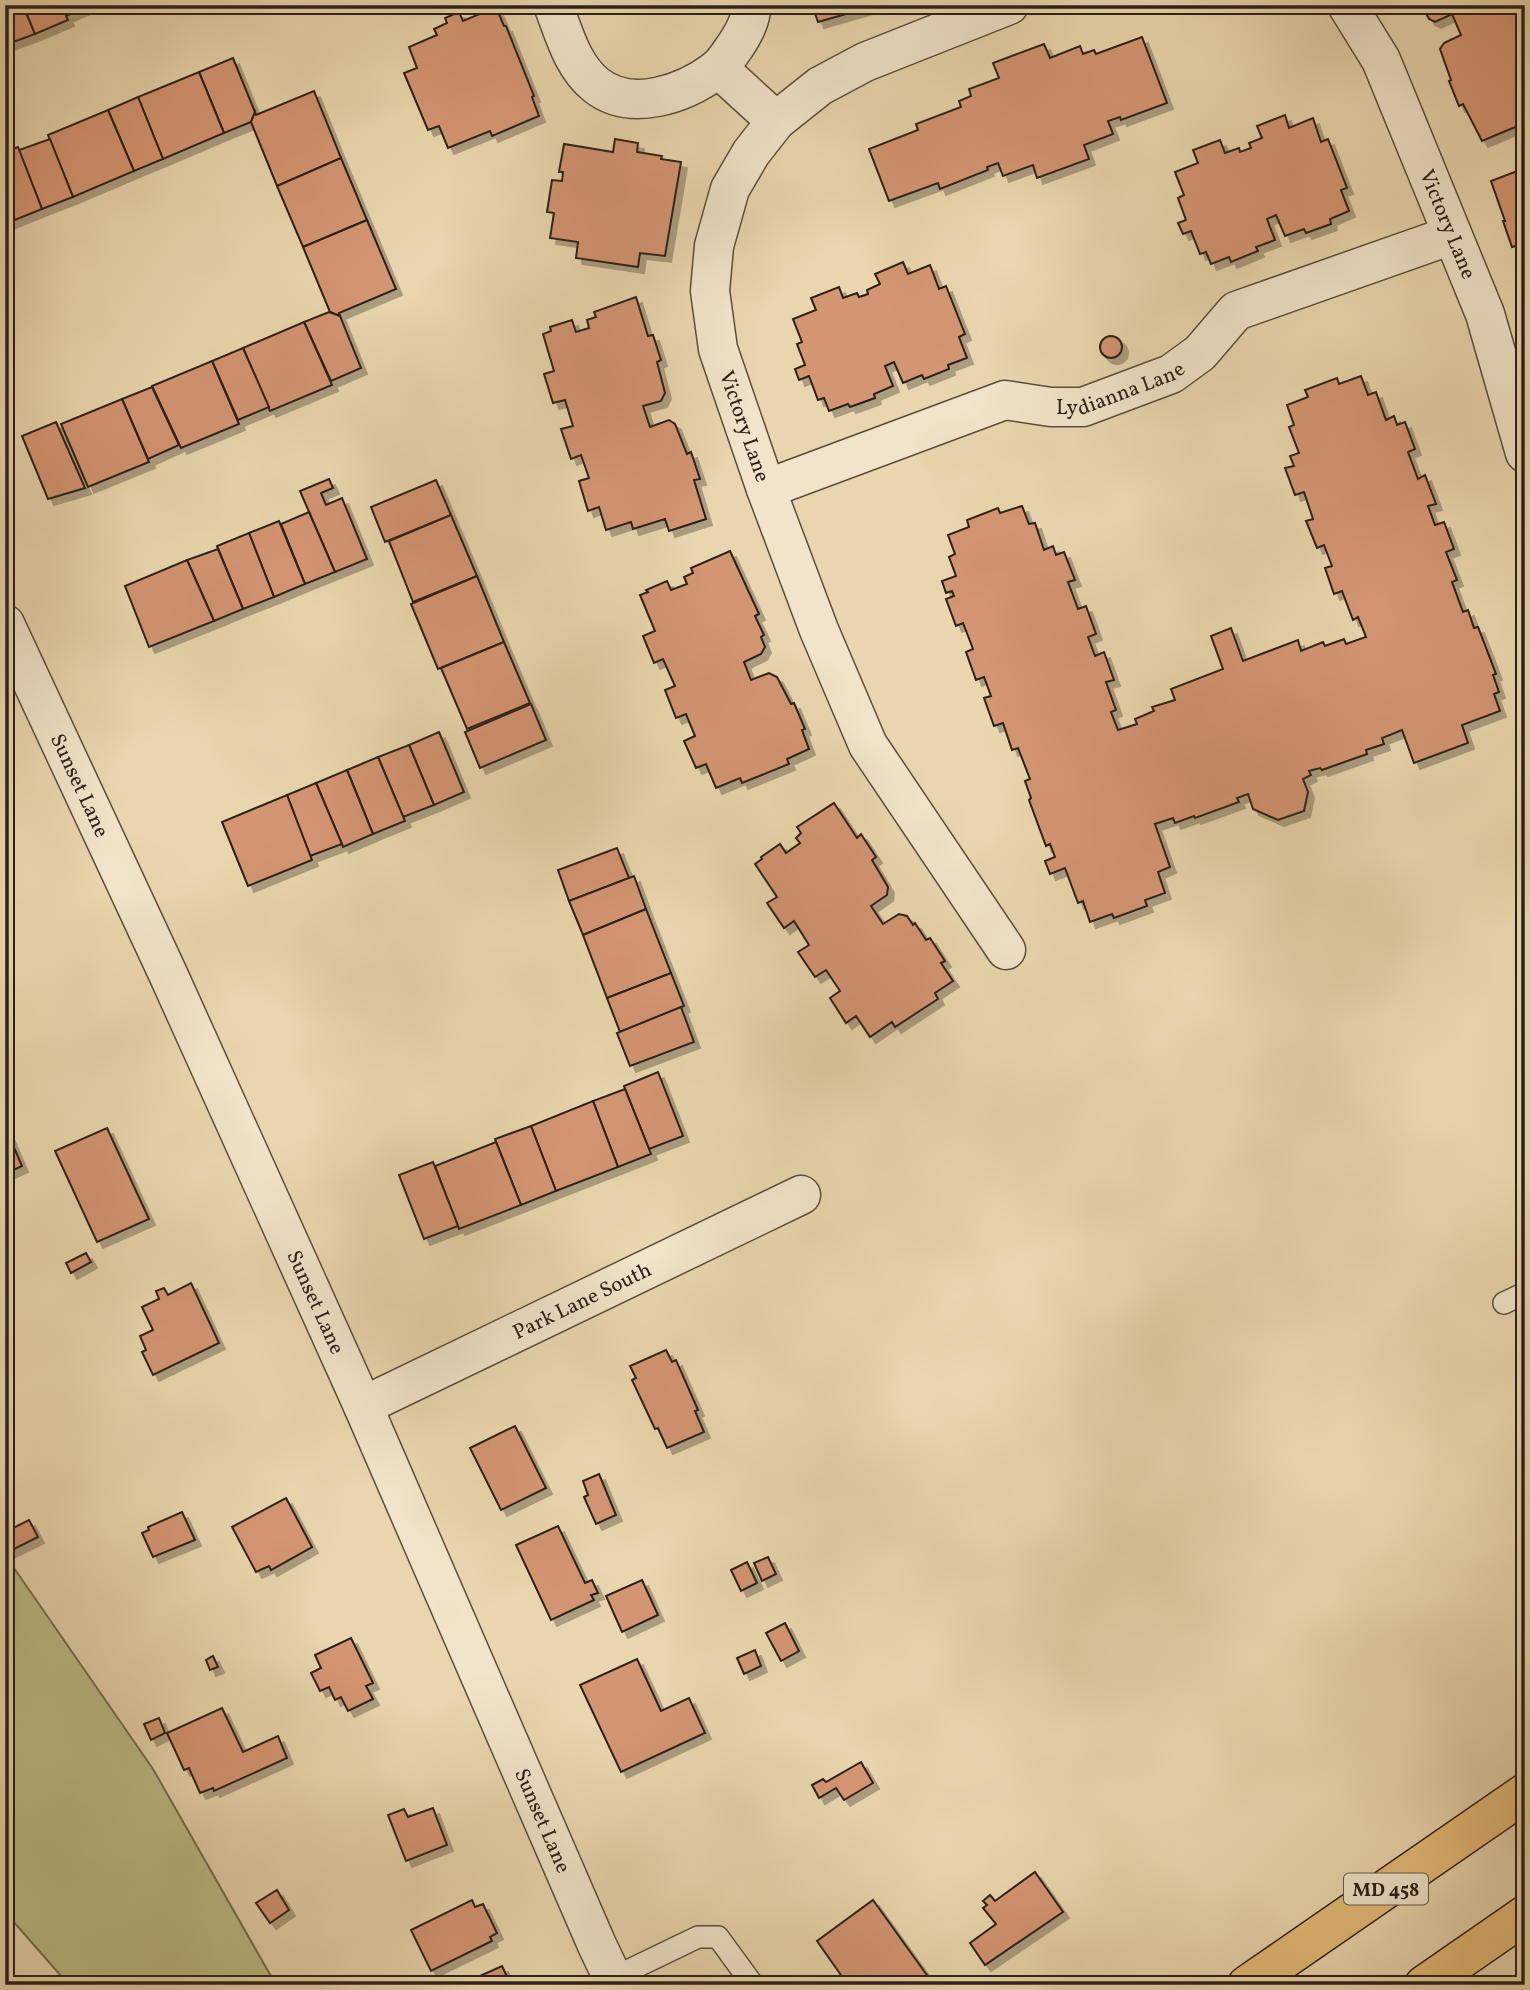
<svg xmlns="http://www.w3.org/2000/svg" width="1530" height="1990" font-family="Vollkorn,serif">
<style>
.green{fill:#bbbc86;stroke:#736e50;stroke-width:2}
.building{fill:#d49572;stroke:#2b2019;stroke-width:2;filter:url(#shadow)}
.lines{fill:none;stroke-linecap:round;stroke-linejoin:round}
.service-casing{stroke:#5a4e3e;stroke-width:24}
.minor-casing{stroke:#5a4e3e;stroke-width:41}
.primary-casing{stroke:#2b2019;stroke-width:41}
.service{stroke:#f1e4ca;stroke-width:21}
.minor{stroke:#f1e4ca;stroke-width:38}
.primary{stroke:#e4bb77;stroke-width:38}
.labels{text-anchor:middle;stroke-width:6;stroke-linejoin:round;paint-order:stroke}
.shield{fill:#f1e4ca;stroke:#665b4e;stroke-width:2}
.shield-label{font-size:19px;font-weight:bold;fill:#2b2019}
.street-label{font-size:21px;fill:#2b2019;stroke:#f1e4ca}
</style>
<defs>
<filter id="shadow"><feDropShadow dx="6" dy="6" stdDeviation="0" flood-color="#0004"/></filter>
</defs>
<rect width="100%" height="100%" fill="#e9d6ae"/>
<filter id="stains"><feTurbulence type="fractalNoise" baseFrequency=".00286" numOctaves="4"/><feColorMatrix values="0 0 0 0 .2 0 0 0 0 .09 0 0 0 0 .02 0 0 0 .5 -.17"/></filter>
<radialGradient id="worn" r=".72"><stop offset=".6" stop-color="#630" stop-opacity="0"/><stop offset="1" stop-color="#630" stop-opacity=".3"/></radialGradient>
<path class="green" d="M5,1555L153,1769L276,1985H69L5,1912Z"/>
<g class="building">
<path d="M5,5H23L35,34L5,45Z"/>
<path d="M23,5H91L66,16L68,20L35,34Z"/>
<path d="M812,5H866L867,8L818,22Z"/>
<path d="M1419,5H1525V106L1522,108L1525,123L1482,141L1463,104L1459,106L1449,81L1451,80L1440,49L1444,43L1461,35L1452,14L1435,22L1429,19L1424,9L1421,10Z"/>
<path d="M496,7L504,26H506L534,96L532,97L539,116L492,136L490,131L448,148L439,126L428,130L404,73L417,68L409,47L437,35L434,29L447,23L445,18L459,12L463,21Z"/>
<path d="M1142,37L1167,103L1121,120L1120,117L1108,121L1113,134L1084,145L1089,159L1037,178L1033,165L1003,176L998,163L987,167L988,170L940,189L938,183L889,201L869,149L918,130L916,124L961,107L959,101L971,96L969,89L999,78L993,63L1044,44L1050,58L1080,46L1083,54L1094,50L1096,54Z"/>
<path d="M233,58L255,112L251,122L224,133L199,72Z"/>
<path d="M199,72L224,133L163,159L138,97Z"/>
<path d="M314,91L341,158L277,186L251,122L255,112L256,115Z"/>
<path d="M138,97L163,159L134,171L108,110Z"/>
<path d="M108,110L134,171L73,197L48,135Z"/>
<path d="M1285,115L1289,128L1313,118L1321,142L1328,139L1347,188L1341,190L1349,211L1330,219L1331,224L1306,233L1304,229L1285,236L1276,215L1267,219L1275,240L1256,247L1258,251L1231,262L1229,257L1211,264L1206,252L1200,254L1191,231L1183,234L1178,223L1186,220L1178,198L1184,195L1175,172L1198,163L1193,150L1220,140L1225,153L1239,148L1240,152L1251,148L1249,143L1262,138L1257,126Z"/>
<path d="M50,139L73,197L42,209L19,150Z"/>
<path d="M615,139L638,143L637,152L662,156L661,159L681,162L665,256L640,253L638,267L576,258L578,242L550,238L554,213L547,212L552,180L562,181L563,172H559L564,144L613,152Z"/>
<path d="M18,147L42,209L5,224V152Z"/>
<path d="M341,158L367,220L303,247L277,186Z"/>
<path d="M1525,168V263L1523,264L1516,246L1512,247L1503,221H1505L1491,181Z"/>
<path d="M367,220L396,289L339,313L340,316L330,312L303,247Z"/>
<path d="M903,262L908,274L930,265L939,289L946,286L965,334L959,337L967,358L948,365L949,369L924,379L922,375L903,383L894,362L885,366L893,386L874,394L875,398L850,407L848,404L829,411L824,398L818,400L809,376L799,380L795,369L805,365L797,344L802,342L793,319L816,310L811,298L839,287L843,298L857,293L859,297L868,294L867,290L880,284L875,274Z"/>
<path d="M636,297L648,336L653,335L661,360L657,362L665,393L661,401L643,406L650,427L669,420L675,424L687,454L691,452L700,479L694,480L706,519L669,531L665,519L633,529L631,522L606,530L599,507L588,511L579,481L589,478L581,455L571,459L561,429L573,426L565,400L553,403L544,374L554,371L543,334L551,331L550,327L572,320L576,332L589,328L587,320L596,317L594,312Z"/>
<path d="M329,312L340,316L361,368L331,381L304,322Z"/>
<path d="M304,322L332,385L270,411L243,348Z"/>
<circle cx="1111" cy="347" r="11"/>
<path d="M243,348L269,407L238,420L212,361Z"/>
<path d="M212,361L239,424L181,448L152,386Z"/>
<path d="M1361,376L1368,395L1376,392L1386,420L1394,416L1397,425L1405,422L1415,449L1408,452L1418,479L1425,475L1436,504L1428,506L1435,525L1444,522L1454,549L1446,552L1457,580L1452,582L1463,612L1468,610L1474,628L1478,627L1496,674L1493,675L1499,692L1494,694L1500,711L1462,725L1468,743L1414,763L1402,730L1382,738L1384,744L1366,750L1367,754L1322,770L1320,768L1309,771L1311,775L1303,779L1308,792L1304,811L1278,820L1253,809L1248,794L1237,798L1239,802L1195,818L1194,816L1175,823L1173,818L1155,824L1170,867L1158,872L1165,893L1145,900L1147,906L1114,918L1112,914L1090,922L1083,901L1078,903L1065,868L1050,874L1045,861L1055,857L1050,844L1046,846L1029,800L1031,798L1025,781L1030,779L1018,748L1012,750L1003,723L994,726L984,698L991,696L984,677L976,680L966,652L973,649L963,623L956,626L946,599L954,596L952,591L946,593L942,581L956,576L949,557L955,554L948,535L969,527L967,520L998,508L1000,513L1022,506L1029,524L1035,523L1044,550L1053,546L1056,555L1064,552L1075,580L1068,582L1078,609L1086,606L1096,634L1088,637L1095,656L1104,652L1114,680L1106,682L1116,710L1111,712L1118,730L1137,724L1135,719L1154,711L1152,707L1175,700L1171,689L1223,669L1211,636L1231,628L1243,661L1298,640L1301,651L1323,642L1325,646L1344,639L1346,644L1366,637L1358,617L1353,620L1342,591L1334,594L1325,568L1332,566L1324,545L1317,548L1306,521L1313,519L1304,492L1295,495L1285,468L1294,466L1290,456L1299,453L1289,427L1294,425L1287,405L1308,397L1305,390L1337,378L1339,384Z"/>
<path d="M152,387L179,445L148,459L122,399Z"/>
<path d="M122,399L149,462L88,487L61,424Z"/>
<path d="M56,422L85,488L48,499L22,436Z"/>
<path d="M329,479L333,488L321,493L326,505L342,498L367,559L335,572L300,491Z"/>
<path d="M436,480L451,515L385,542L371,507Z"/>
<path d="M309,512L335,572L305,584L281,524Z"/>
<path d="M451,515L477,576L413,602L389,541Z"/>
<path d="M279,521L305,584L274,597L249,533Z"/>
<path d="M249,533L274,597L243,609L217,546Z"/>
<path d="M218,549L243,609L214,621L187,560Z"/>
<path d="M730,551L759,614L755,616L764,635L761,637L765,647L761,654L744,662L751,680L769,673L777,677L791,704L794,703L805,729L802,730L809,749L787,759L789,764L742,783L740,778L716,788L706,764L696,768L684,741L695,736L686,714L676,718L665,690L675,686L663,659L654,663L643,636L655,631L640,595L648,592L646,590L667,581L671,590L687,584L684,577L693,573L691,568Z"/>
<path d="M187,560L214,621L149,647L125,586Z"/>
<path d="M477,576L504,642L438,669L411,604Z"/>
<path d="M504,642L530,703L467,729L441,668Z"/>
<path d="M531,704L546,740L480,768L465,732Z"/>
<path d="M439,732L464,792L434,805L409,745Z"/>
<path d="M409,745L434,805L403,817L378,757Z"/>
<path d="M378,757L405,821L373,834L347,770Z"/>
<path d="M347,770L373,834L343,847L316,783Z"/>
<path d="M316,783L342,844L310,856L287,795Z"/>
<path d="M287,795L312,860L248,886L222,822Z"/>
<path d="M834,803L857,838L861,834L876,857L872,860L888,887L887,895L871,906L883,924L899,914L907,916L913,925L915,923L926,940L930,938L945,961L941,963L953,981L935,993L938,999L895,1027L892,1022L870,1037L856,1016L846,1023L830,998L840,991L826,970L815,977L798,952L809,945L794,921L784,928L767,903L777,897L755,864L762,859L761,857L780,844L786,853L800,843L796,838L801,833L797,827Z"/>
<path d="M617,848L629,878L569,901L558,870Z"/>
<path d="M634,876L646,909L583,935L569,901Z"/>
<path d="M646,909L671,973L607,998L583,935Z"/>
<path d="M1525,972V989L1519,975Z"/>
<path d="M671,973L684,1006L620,1032L607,998Z"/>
<path d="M681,1007L694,1042L630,1066L617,1033Z"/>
<path d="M658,1072L683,1136L649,1149L624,1086Z"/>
<path d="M625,1089L651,1154L618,1167L593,1101Z"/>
<path d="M593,1101L618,1167L556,1191L531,1126Z"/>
<path d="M531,1126L556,1191L521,1205L495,1139Z"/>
<path d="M107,1128L149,1219L97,1242L55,1151Z"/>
<path d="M6,1129L22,1166L5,1174V1129Z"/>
<path d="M496,1142L521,1205L459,1229L435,1166Z"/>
<path d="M433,1162L458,1226L424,1239L399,1175Z"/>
<path d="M86,1253L91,1262L71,1273L66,1263Z"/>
<path d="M191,1283L219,1343L153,1375L142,1352L146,1350L140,1336L153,1330L142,1307L159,1299L156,1291L164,1288L168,1295Z"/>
<path d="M666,1350L672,1362L676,1360L698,1410L695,1411L704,1432L667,1448L658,1428L655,1429L632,1380L636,1378L630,1366Z"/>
<path d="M515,1426L546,1488L501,1510L470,1448Z"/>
<path d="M599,1474L616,1515L596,1524L584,1497L588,1495L583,1481Z"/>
<path d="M286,1498L312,1547L271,1570L269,1566L256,1572L232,1527Z"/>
<path d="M182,1512L195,1540L153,1557L142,1533L149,1530L148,1527Z"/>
<path d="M29,1520L38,1537L6,1553L5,1532Z"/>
<path d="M558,1526L585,1583L592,1580L598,1593L591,1595L594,1600L551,1620L516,1545Z"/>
<path d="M768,1557L776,1574L762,1581L754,1563Z"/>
<path d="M747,1562L757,1583L741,1591L731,1570Z"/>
<path d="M642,1580L658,1615L622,1632L606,1596Z"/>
<path d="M785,1623L799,1651L781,1661L766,1633Z"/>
<path d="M351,1638L373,1683L366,1686L373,1699L348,1711L341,1697L335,1700L329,1687L320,1691L311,1673L321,1668L315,1655Z"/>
<path d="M755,1650L761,1666L744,1674L737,1658Z"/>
<path d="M213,1656L218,1667L210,1670L206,1660Z"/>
<path d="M637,1659L661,1711L689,1698L705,1733L621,1772L580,1685Z"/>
<path d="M222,1708L243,1752L278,1736L287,1758L214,1791L213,1788L200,1793L189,1768L184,1770L167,1733Z"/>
<path d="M159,1718L165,1733L151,1740L144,1724Z"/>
<path d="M861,1762L873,1783L844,1800L836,1788L819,1798L812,1785L823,1779L826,1782Z"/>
<path d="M433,1808L447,1845L406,1861L388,1815L404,1809L408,1817Z"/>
<path d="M1035,1872L1063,1912L985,1965L970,1943L996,1924L983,1908L987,1905L983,1901L990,1895L995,1901Z"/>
<path d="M277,1890L289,1910L270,1923L256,1903Z"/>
<path d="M472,1900L475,1907L483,1904L497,1933L490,1937L492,1941L431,1971L411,1930Z"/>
<path d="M873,1900L934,1985H848L817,1941Z"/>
<path d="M502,1966L511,1985H460Z"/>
</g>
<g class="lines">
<g class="service-casing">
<g id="service">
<path d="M1504,1303L1525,1293"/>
<path d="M613,1978L698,1937H718L753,1985"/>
</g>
</g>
<g class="minor-casing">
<g id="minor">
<path d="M553,5C564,33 572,66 596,85C631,113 684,94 716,70C724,64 730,53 736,45C743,34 752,19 751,5"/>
<path id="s1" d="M1347,5L1381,60L1485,314L1525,453"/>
<path d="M718,68L776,121"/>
<path id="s2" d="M766,489L1005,400L1051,407H1083L1171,374L1200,353L1236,311L1452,235"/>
<path id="s3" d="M5,624L168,974L363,1406L597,1945L616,1985"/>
<path d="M1006,950L868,745L819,630L766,489L718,349L710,291L714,246L730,189L751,153L776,121L820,86L865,62L1009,5"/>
<path id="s4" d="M363,1406L801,1195"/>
</g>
</g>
<g class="primary-casing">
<g id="primary">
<path d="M1247,1985L1525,1793"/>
<path d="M1424,1985L1525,1915"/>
</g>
</g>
<use href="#service" class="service"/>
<use href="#minor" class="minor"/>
<use href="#primary" class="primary"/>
</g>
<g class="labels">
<rect class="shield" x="1344" y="1873.5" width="84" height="31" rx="5"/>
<g class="shield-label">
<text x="1386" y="1896">MD 458</text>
</g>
<g class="street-label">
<text dy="7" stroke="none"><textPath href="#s1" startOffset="242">Victory Lane</textPath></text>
<text dy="7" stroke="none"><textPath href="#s2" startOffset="374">Lydianna Lane</textPath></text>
<text transform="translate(745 426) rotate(71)" y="7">Victory Lane</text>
<text dy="7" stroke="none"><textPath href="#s3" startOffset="178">Sunset Lane</textPath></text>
<text dy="7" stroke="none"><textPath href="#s4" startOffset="243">Park Lane South</textPath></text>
<text dy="7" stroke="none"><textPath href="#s3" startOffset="746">Sunset Lane</textPath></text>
<text dy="7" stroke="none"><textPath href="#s3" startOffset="1312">Sunset Lane</textPath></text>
</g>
</g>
<rect width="1530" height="1990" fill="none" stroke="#e9d6ae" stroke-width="28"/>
<rect x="7" y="7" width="1516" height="1976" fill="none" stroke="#2b2019" stroke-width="3.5"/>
<rect x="14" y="14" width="1502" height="1962" fill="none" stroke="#2b2019" stroke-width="2"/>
<rect width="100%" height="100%" filter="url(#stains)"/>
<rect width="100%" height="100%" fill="url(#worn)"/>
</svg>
